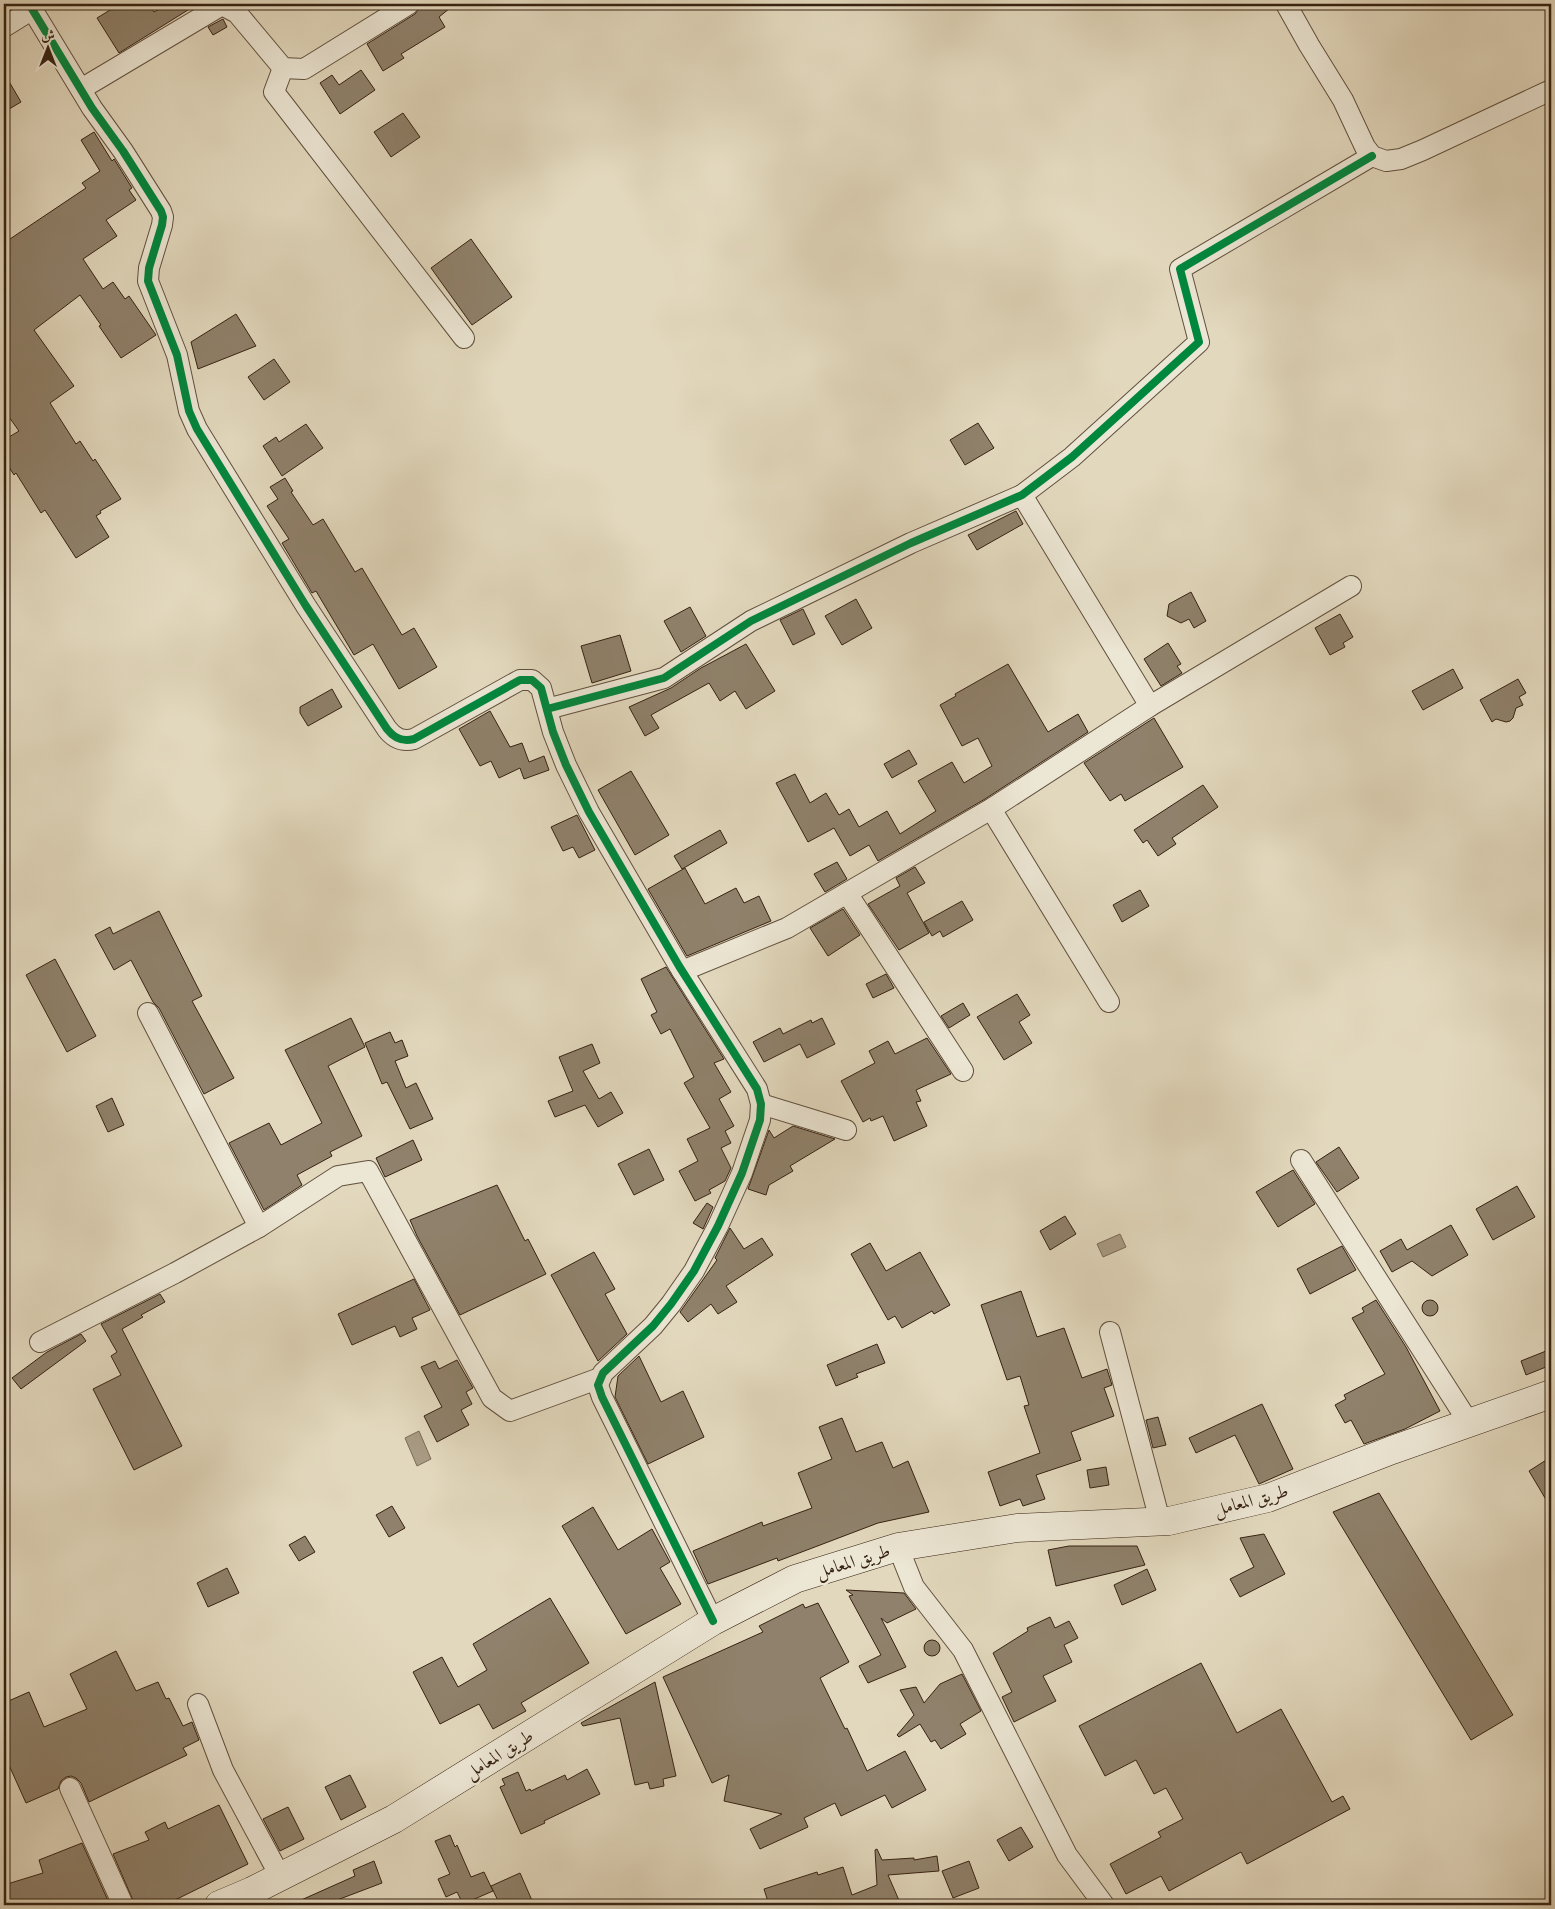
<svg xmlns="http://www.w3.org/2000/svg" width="1555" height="1909" font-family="'IM FELL Double Pica',Amiri,serif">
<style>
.water{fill:#a89a83;stroke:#7a6a56}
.building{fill:#8f816b;stroke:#362212}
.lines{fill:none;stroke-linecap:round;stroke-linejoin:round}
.street-casing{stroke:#61503d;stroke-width:22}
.secondary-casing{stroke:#362212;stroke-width:29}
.street{stroke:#ece6d4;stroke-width:20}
.secondary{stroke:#ece6d4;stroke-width:28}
.cycleway-casing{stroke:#ece6d4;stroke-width:11}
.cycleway{stroke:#00873e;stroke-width:8}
.labels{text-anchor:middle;stroke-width:5;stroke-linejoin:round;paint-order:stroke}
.street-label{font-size:18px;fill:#362212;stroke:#ece6d4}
</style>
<rect width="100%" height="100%" fill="#e2d8bd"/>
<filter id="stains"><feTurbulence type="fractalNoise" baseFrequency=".004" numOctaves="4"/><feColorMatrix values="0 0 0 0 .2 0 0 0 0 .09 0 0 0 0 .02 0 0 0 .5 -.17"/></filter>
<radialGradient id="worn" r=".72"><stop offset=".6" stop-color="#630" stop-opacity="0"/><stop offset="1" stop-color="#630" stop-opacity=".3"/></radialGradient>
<g class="water">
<path d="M1120,1234L1126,1247L1103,1257L1097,1244Z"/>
<path d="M419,1431L431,1459L417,1466L405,1438Z"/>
</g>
<g class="building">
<path d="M120,4H149L154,12L168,4H201L196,6V5L119,53L97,18Z"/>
<path d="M426,4H455L439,17L445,27L401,54L404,58L383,71L367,44L415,14L420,7Z"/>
<path d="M223,19L227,27L213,35L208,27Z"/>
<path d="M361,70L375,90L340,114L320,83L332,75L339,85Z"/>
<path d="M4,73L21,102L4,112Z"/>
<path d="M403,113L420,137L391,157L374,132Z"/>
<path d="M94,132L112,161L114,159L132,188L129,190L136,200L106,220L117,236L83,259L103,289L113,282L125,299L129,296L156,335L121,358L99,326L101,325L80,295L34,330L74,386L50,403L76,444L80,441L93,461L95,459L121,499L100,511L101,513L96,516L109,537L76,558L45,510L41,513L16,473L14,475L4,459V440L19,431L4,410V243L86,188L82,183L100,171L81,140Z"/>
<path d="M471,239L512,297L472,325L431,268Z"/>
<path d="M236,314L256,346L198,369L191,342Z"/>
<path d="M274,359L290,382L264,400L248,377Z"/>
<path d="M978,423L994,448L965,465L950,440Z"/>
<path d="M306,424L323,448L282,476L263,446L276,437L279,442Z"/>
<path d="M285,478L293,491L291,492L313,525L323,519L355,572L362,568L402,635L414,628L437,667L399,689L373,644L354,655L316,591L312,593L282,543L289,539L267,506L278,499L270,487Z"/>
<path d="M1016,511L1023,524L977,550L968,535Z"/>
<path d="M1191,592L1206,621L1194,628L1189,619L1181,623L1167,616L1169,604Z"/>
<path d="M856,599L872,628L842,645L825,616Z"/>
<path d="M690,607L706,636L681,652L664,621Z"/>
<path d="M803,609L815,634L793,645L780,620Z"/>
<path d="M1340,614L1353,637L1343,643L1345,647L1330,655L1315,628Z"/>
<path d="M620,635L631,671L592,683L581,646Z"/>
<path d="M1168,643L1181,664L1177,666L1182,673L1161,686L1144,659Z"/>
<path d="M746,644L775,691L746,709L735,691L720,701L709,683L651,715L659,728L645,736L629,707L671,688L701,668Z"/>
<path d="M1008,664L1048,732L1078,714L1088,732L985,799L878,861L869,845L850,856L834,828L808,842L776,783L795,774L810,803L826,793L839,815L849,809L859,827L887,811L900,834L936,811L918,781L952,762L964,783L992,766L978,738L962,746L940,705L956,696L955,694Z"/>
<path d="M1453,669L1463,688L1423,710L1412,691Z"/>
<path d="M1518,679L1526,693L1519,697L1523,705L1516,708L1513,718L1510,721L1506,722L1496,719L1492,722L1480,700Z"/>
<path d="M332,689L342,707L308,726L300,713V707Z"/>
<path d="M490,711L510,747L522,743L529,762L544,756L549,770L524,779L520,768L499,778L491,761L480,766L459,729Z"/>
<path d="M1154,718L1183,767L1125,801L1121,794L1110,801L1084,763Z"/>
<path d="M909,750L917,764L892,778L884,764Z"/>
<path d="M631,771L669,835L635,855L598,790Z"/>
<path d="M1203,785L1218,807L1172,838L1176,844L1158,856L1147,840L1143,843L1134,830Z"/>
<path d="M577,815L595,850L579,858L573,847L563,851L551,827Z"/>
<path d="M720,830L727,843L682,869L674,856Z"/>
<path d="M837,862L847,879L825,892L814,874Z"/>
<path d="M915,867L925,883L907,893L929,933L899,950L868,904L900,886L896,878Z"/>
<path d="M685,868L705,904L736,888L744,903L759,896L771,921L687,956L648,889Z"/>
<path d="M1140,890L1149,906L1122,922L1113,905Z"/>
<path d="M962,901L973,920L943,937L940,931L932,936L924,922Z"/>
<path d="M843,909L860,935L828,956L810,928Z"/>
<path d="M159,911L202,996L192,1001L234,1078L204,1094L159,1008L153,1002L131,960L114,970L95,935L110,927L113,934Z"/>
<path d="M55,959L96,1036L67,1052L26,975Z"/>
<path d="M666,967L724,1059L714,1063L731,1092L719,1099L734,1126L725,1131L731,1143L721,1148L731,1168L725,1181L709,1190L711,1193L695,1201L679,1171L698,1161L687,1139L710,1128L684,1083L694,1077L670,1029L661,1034L651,1015L657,1012L641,979Z"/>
<path d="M886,974L894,988L873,998L866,984Z"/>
<path d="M1017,994L1030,1015L1019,1022L1032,1043L1004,1060L977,1017Z"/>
<path d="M963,1003L970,1015L949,1028L941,1016Z"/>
<path d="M351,1018L365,1047L328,1066L362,1136L330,1152L332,1156L297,1175L302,1185L264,1210L229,1143L269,1123L281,1145L322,1123L285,1050Z"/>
<path d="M822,1018L835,1044L807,1058L800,1044L764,1062L753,1042L780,1028L783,1034L811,1020L812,1023Z"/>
<path d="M390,1032L395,1043L402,1040L408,1056L395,1061L406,1088L416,1083L433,1119L410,1129L387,1082L382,1084L365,1043Z"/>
<path d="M927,1038L951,1074L916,1090L921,1101L916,1102L927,1126L894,1141L883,1116L871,1121L870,1118L863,1122L841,1081L875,1063L869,1051L888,1041L895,1054Z"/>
<path d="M592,1044L600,1063L583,1071L599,1099L611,1092L623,1113L598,1127L585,1105L555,1117L548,1101L573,1091L559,1057Z"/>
<path d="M112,1098L124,1125L108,1132L96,1106Z"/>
<path d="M793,1126L835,1139L790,1166L793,1171L769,1185L766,1195L748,1189L769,1130L774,1138Z"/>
<path d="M413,1140L422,1160L385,1177L376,1158Z"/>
<path d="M1339,1147L1359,1178L1337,1192L1316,1162Z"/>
<path d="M649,1149L664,1180L634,1195L618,1164Z"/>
<path d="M1293,1170L1315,1204L1278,1227L1256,1192Z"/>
<path d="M497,1185L525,1241L528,1239L546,1274L460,1315L417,1236L410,1220Z"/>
<path d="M1517,1186L1535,1217L1493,1240L1476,1209Z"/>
<path d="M707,1203L713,1207L703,1229L693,1223Z"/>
<path d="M1065,1216L1076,1234L1050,1250L1040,1231Z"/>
<path d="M1451,1225L1468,1255L1432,1276L1412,1261L1392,1272L1380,1251L1401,1239L1407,1250Z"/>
<path d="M730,1228L744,1249L762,1238L773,1255L726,1286L737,1302L718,1314L711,1304L688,1322L680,1312L717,1260L715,1258Z"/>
<path d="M870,1243L886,1271L920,1252L950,1305L934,1314L932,1311L902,1328L895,1316L888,1320L851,1254Z"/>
<path d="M1342,1246L1356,1270L1310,1294L1297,1269Z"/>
<path d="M594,1252L615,1289L605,1294L627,1334L598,1361L551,1275Z"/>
<path d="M414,1279L430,1310L412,1318L417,1329L400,1337L395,1326L352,1345L338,1314Z"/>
<path d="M1021,1291L1037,1337L1064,1328L1082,1378L1107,1369L1112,1385L1104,1388L1114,1416L1071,1432L1081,1460L1036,1475L1045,1499L1023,1506L1020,1499L1000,1506L988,1472L1040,1453L1024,1406L1029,1405L1020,1376L1007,1380L981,1305Z"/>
<path d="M160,1294L165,1302L141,1315L143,1317L122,1329L182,1446L134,1470L93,1389L121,1375L111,1356L117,1352L101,1324Z"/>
<circle cx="1430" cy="1308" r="8"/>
<path d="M1376,1300L1406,1347L1440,1411L1405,1429L1364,1444L1351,1420L1345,1423L1335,1405L1346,1399L1344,1395L1385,1374L1352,1318L1364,1312L1362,1308Z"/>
<path d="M81,1334L86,1341L21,1389L12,1378L47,1352Z"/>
<path d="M877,1344L885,1363L856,1374L858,1377L836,1386L827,1365Z"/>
<path d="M1551,1349V1365L1526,1375L1521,1361Z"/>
<path d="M639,1356L661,1402L683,1391L704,1437L648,1464L615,1397L618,1376Z"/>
<path d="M457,1360L473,1388L466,1392L472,1404L461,1410L469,1425L437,1442L424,1416L442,1407L421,1367L435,1361L439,1369Z"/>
<path d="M1262,1404L1293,1469L1259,1484L1235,1435L1196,1453L1189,1438Z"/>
<path d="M1158,1417L1166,1445L1153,1448L1146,1420Z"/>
<path d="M842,1418L856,1452L882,1442L893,1468L908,1461L929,1512L878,1523L778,1561L777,1558L708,1584L693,1551L762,1522L763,1526L812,1508L798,1473L832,1459L819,1427Z"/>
<path d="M1551,1457V1508L1529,1471Z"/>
<path d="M1106,1467L1109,1485L1090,1488L1087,1470Z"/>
<path d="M1379,1493L1513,1715L1471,1740L1333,1512Z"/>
<path d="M392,1506L405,1528L389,1537L376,1515Z"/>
<path d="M593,1507L618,1550L652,1529L670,1562L660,1568L681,1604L626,1634L562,1526Z"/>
<path d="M1264,1534L1285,1574L1240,1597L1230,1579L1254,1567L1240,1538Z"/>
<path d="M305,1536L315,1552L299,1561L289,1545Z"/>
<path d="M1069,1546H1137L1145,1565L1056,1586L1048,1550Z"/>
<path d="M227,1568L239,1593L208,1607L197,1583Z"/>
<path d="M1147,1569L1156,1590L1122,1605L1114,1585Z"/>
<path d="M846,1590L904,1593L916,1609L887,1623L881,1618L906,1667L868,1683L859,1666L881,1655L849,1596L853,1595Z"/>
<path d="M550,1598L589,1663L521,1703L526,1711L493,1729L479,1704L440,1724L413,1672L442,1657L458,1687L487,1670L473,1644Z"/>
<path d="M818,1603L849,1662L820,1678L845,1729L847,1728L867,1771L905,1751L926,1790L892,1808L885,1795L841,1816L835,1803L804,1818L808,1827L760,1849L750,1829L782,1814L724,1801L729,1775L712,1783L663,1677L763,1632L759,1626L803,1604L805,1608Z"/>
<path d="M1050,1617L1055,1628L1069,1621L1078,1638L1064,1645L1072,1662L1043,1676L1056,1701L1014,1722L1002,1697L1012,1692L993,1653L1028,1631L1027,1628Z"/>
<circle cx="932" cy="1648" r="8"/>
<path d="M116,1651L136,1691L158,1682L166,1699L169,1698L183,1726L192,1722L199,1740L183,1748L187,1755L89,1802L81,1783L76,1778L71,1776L66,1777L61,1781L58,1789L26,1803L4,1754V1703L29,1692L44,1727L87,1709L70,1674Z"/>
<path d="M1201,1663L1237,1733L1281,1709L1332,1802L1343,1796L1350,1809L1247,1864L1241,1852L1169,1891L1161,1876L1126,1894L1110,1864L1161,1837L1158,1832L1183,1819L1166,1788L1154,1794L1136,1760L1105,1776L1079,1726Z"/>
<path d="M962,1674L981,1711L960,1724L966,1734L941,1749L935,1740L931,1742L920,1724L899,1737L897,1735L914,1715L900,1690L916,1687L924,1703L940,1684Z"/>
<path d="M655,1682L676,1776L663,1779L664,1786L650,1789L648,1782L635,1785L620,1718L583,1726L581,1723Z"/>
<path d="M587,1769L600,1794L544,1821L545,1823L521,1834L500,1787L505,1785L502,1779L518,1772L526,1791L530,1789L531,1791L565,1775L567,1780Z"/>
<path d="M350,1775L366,1807L341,1820L325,1787Z"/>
<path d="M219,1805L248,1864L173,1901L175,1905H135L113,1854L149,1840L145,1832L165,1822L168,1829Z"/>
<path d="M288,1807L304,1839L280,1851L263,1819Z"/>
<path d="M1021,1827L1033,1847L1009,1861L997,1840Z"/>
<path d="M450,1835L455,1847L457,1845L471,1877L484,1872L493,1891L463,1904L457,1892L446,1897L438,1879L450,1874L435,1841Z"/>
<path d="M82,1843L110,1905H7L4,1895V1885L43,1873L39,1860Z"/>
<path d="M877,1849L882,1860L914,1858V1860L937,1856L939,1871L888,1875L901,1905H769L764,1889L817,1872L818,1875L843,1867L852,1895L877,1885L875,1850Z"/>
<path d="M374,1861L382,1883L324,1905H290L355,1876L353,1870Z"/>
<path d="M969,1861L979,1888L953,1898L942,1871Z"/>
<path d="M520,1873L534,1905H500L491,1886Z"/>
</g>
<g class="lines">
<g class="street-casing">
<g id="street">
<path d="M29,4L92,108L123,151L161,211L163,217L162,225L149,268L148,281L177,355L189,411L197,429L306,606L387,729C394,738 402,742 414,739L520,680H532L541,688L553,732L566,765L589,812L679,966L757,1089L761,1104L760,1120L742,1173L718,1226L694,1271L671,1304L653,1326L603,1373L598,1385L602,1397L713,1621"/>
<path d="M1286,4L1309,45L1343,100L1365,147L1372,156L1386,161L1401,159L1423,150L1551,90"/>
<path d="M4,27L33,9"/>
<path d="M283,68L274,92L464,338"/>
<path d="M81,89L222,5L237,13L283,68L304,69L409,4"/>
<path d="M1022,495L1150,706"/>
<path d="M547,709L664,678L751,621L911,543L1022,495L1072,457L1199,342L1180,269L1372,156"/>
<path d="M991,809L1109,1002"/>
<path d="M847,893L963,1071"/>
<path d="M682,971L787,928L991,809L1150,706L1351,586"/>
<path d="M148,1013L259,1227L338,1176L368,1171L492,1398L510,1411L600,1378"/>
<path d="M761,1104L846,1130"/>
<path d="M1301,1160L1469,1423"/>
<path d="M1110,1332L1160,1521"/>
<path d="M40,1342L175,1273L259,1227"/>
<path d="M898,1547L914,1587L963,1650L1067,1855L1104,1905"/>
<path d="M198,1704L223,1770L280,1876"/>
<path d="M70,1788L123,1905"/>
</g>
</g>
<g class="secondary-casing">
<path id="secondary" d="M219,1905L252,1891L394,1819L713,1621L795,1579L898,1547L1017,1528L1169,1521L1268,1498L1392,1450L1551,1394"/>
</g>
<use href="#street" class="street"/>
<use href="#secondary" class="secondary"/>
<g class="cycleway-casing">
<g id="cycleway">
<path d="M29,4L92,108L123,151L161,211L163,217L162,225L149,268L148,281L177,355L189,411L197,429L306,606L387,729C394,738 402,742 414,739L520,680H532L541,688L553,732L566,765L589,812L679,966L757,1089L761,1104L760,1120L742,1173L718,1226L694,1271L671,1304L653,1326L603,1373L598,1385L602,1397L713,1621"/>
<path d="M547,709L664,678L751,621L911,543L1022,495L1072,457L1199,342L1180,269L1372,156"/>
</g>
</g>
<use href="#cycleway" class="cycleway"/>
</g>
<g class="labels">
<g class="street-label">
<text transform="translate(1251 1500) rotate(-15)" y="6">طريق المعامل</text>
<text transform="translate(853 1561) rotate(-17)" y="6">طريق المعامل</text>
<text transform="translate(499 1754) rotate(-32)" y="6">طريق المعامل</text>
</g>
</g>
<rect width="1555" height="1909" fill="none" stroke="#e2d8bd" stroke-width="20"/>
<rect x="5" y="5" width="1545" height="1899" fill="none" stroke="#362212" stroke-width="2.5"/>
<rect x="10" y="10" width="1535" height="1889" fill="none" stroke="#362212"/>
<g transform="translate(48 48)" stroke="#ece6d4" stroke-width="4" paint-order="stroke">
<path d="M0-4L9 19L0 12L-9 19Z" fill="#362212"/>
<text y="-8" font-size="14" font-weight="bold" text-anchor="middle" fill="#362212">ش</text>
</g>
<rect width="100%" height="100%" filter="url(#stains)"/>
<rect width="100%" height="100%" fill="url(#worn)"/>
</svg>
